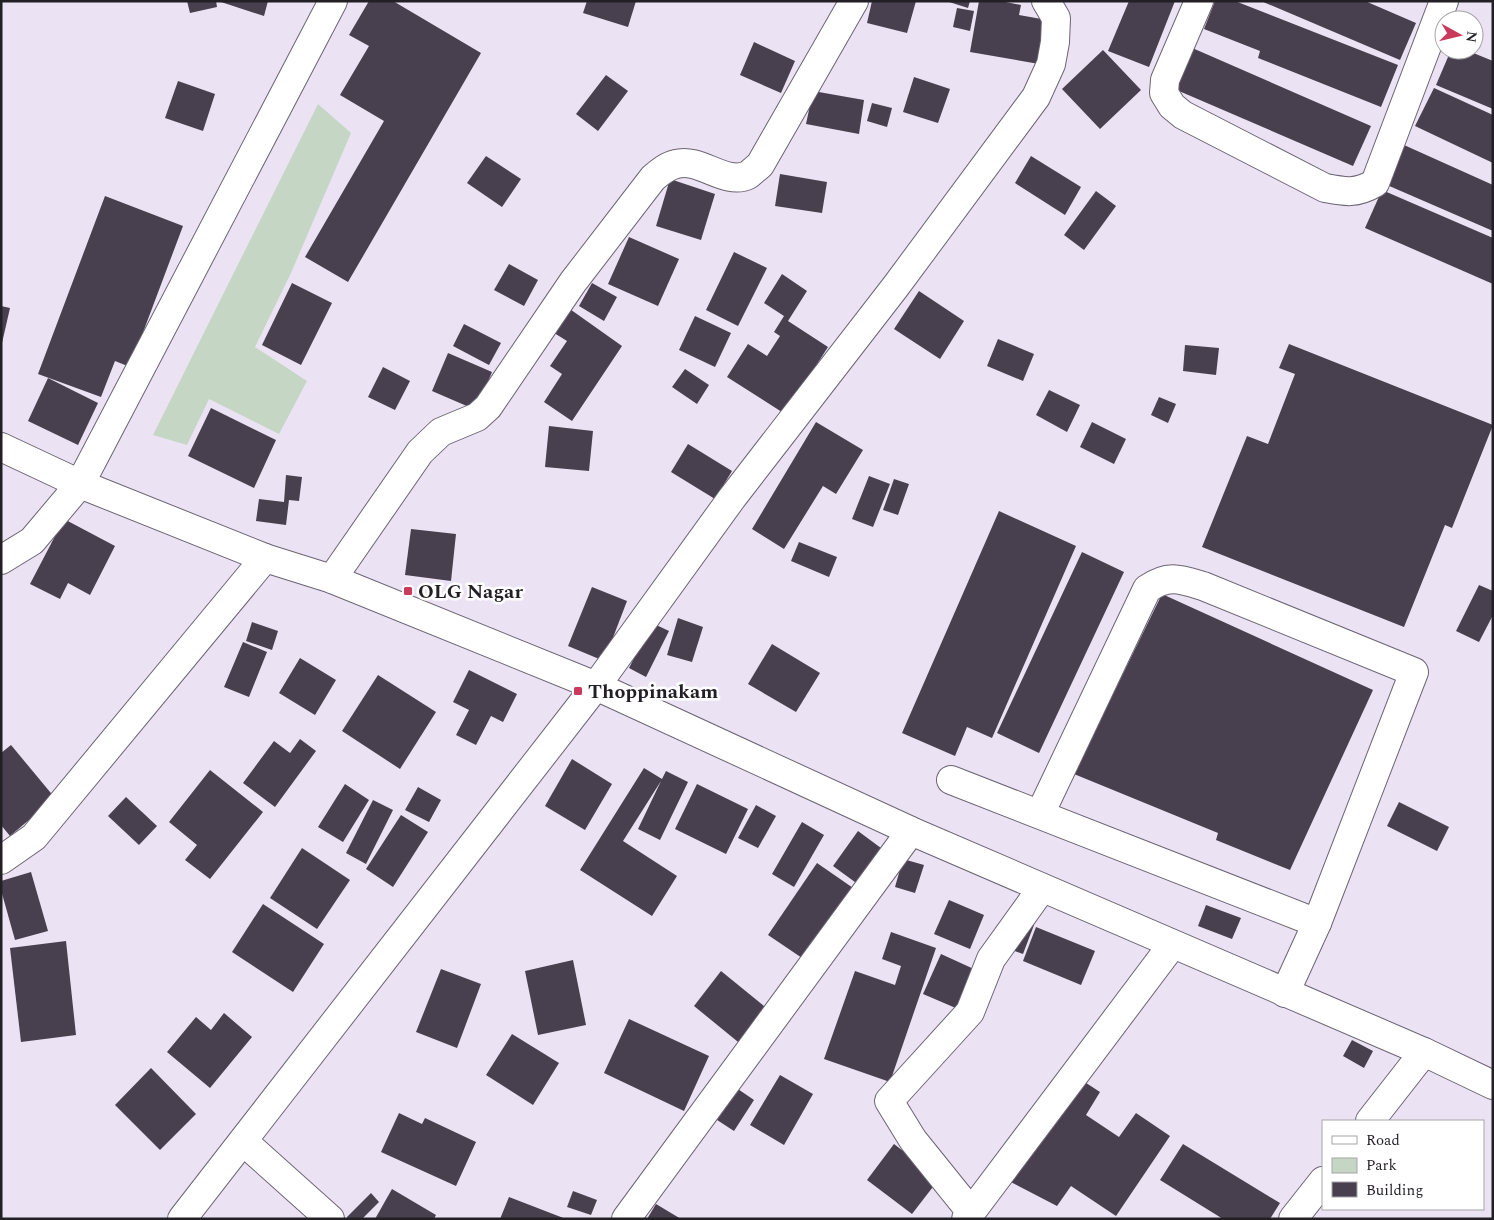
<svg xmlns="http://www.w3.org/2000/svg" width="1494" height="1220" font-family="Spectral,serif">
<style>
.green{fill:#c5d6c4}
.building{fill:#48404e}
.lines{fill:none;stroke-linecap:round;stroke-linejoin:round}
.minor-casing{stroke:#6c6473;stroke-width:30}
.minor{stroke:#fff;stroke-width:28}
.poi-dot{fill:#ca3a5c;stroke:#fff;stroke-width:2}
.labels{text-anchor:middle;stroke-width:5;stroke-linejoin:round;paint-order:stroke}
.poi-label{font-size:20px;font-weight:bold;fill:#221f25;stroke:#fff;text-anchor:start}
</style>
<rect width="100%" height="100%" fill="#ebe3f4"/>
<path class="green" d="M318,104L351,133L291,273L255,347L307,381L279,434L209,399L187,445L153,435Z"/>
<g class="building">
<path d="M187,1H216L217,7L190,13Z"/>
<path d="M218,1H268L264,16Z"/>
<path d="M369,1H393L481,53L348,282L305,257L384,121L340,95L369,46L349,35Z"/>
<path d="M587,1H636L628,27L583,13Z"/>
<path d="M872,1H916L907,33L867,23Z"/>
<path d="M946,1H970L968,8Z"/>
<path d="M979,1H1001L1021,5L1019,15L1047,20L1039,64L970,52Z"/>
<path d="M1129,1H1175L1149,67L1108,51Z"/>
<path d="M1215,1H1235L1398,65L1381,107L1258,58L1260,51L1204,29Z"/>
<path d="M1261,1H1365L1416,23L1400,60Z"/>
<path d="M957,8L974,11L970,31L953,27Z"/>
<path d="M754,42L795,61L781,93L740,75Z"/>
<path d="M1190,47L1371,126L1353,166L1172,88Z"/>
<path d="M1103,50L1141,90L1100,129L1062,89Z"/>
<path d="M1451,50H1466L1493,61V109L1436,85Z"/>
<path d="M606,75L628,91L598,131L576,114Z"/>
<path d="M914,77L950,89L938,123L903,112Z"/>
<path d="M178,81L215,94L203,131L165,118Z"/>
<path d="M1434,88L1493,115V163L1415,126Z"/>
<path d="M813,91L864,100L859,134L806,124Z"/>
<path d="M872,103L892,108L887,127L867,121Z"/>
<path d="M1404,145L1493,185V231L1387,185Z"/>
<path d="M486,156L521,179L502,207L467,183Z"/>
<path d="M1031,156L1081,187L1065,215L1015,183Z"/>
<path d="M780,174L827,182L822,213L775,206Z"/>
<path d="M670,179L715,194L701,240L656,226Z"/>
<path d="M1382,190L1493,238V284L1365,228Z"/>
<path d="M1096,191L1116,206L1084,250L1064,235Z"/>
<path d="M105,196L183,226L130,367L115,361L101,397L38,374Z"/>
<path d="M629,237L679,259L658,306L608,284Z"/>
<path d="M734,252L767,268L738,326L706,310Z"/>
<path d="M509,264L538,280L524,306L494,290Z"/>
<path d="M782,274L807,291L788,321L828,347L785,414L727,377L748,344L767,356L780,336L774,332L784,316L764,303Z"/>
<path d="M292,283L332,303L301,365L262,345Z"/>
<path d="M592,283L617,297L604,321L579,306Z"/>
<path d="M919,291L964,321L940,359L894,329Z"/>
<path d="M1,306L10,308L2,343H1Z"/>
<path d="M567,307L622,346L572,421L544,402L562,374L550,366L567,341L551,331Z"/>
<path d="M695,316L731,333L715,367L679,350Z"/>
<path d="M464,324L501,343L489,365L453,346Z"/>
<path d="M998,339L1034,354L1023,381L987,366Z"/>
<path d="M1289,344L1493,425L1452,528L1445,525L1404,627L1202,547L1247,436L1268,444L1295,374L1279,368Z"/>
<path d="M1185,345L1219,348L1216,375L1183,371Z"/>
<path d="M448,353L492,372L476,410L432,391Z"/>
<path d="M383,367L410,381L395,410L368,397Z"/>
<path d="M685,369L709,385L697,404L672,387Z"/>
<path d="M48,378L98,403L78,445L28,421Z"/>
<path d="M1049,390L1080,405L1067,432L1036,415Z"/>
<path d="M1159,397L1176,404L1168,423L1151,415Z"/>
<path d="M211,408L276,440L254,488L188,456Z"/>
<path d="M816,422L863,450L836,494L823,486L784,549L752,529Z"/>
<path d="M1092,422L1126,439L1114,464L1080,447Z"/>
<path d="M549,426L593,431L589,471L545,467Z"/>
<path d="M688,444L732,471L715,499L671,472Z"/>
<path d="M286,475L302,477L299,501L289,500L286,525L256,521L259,499L284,502Z"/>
<path d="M869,476L890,484L873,527L852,519Z"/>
<path d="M894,479L909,484L898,515L883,510Z"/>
<path d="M999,511L1076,546L992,738L967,727L955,756L902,733Z"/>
<path d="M64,519L115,546L90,595L68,583L60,599L30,584Z"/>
<path d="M411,529L456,534L451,581L405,575Z"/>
<path d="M799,542L837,557L829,577L791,561Z"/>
<path d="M1082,552L1124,572L1039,753L997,733Z"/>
<path d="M1479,585L1493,591V615L1479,642L1456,631Z"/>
<path d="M592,587L627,601L604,661L568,646Z"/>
<path d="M1162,594L1373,690L1290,870L1216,840L1218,833L1074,774Z"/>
<path d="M678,618L703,627L692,662L667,655Z"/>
<path d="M252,622L278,631L272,650L246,641Z"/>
<path d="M652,623L669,631L646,677L629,668Z"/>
<path d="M243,642L267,652L249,697L224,687Z"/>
<path d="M772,644L820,673L796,712L748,684Z"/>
<path d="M300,658L336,680L315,715L279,693Z"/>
<path d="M469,670L517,694L503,722L491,716L476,745L456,735L469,710L453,702Z"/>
<path d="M378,675L436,712L400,769L342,731Z"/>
<path d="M300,739L316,751L275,807L243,783L274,741L290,753Z"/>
<path d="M11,745L55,798L10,836L1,825V753Z"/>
<path d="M572,759L612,784L585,830L545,806Z"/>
<path d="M644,768L662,779L666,771L688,782L660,840L638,829L661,781L623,841L677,876L652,916L580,870Z"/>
<path d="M210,770L263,812L210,879L185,860L197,845L169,822Z"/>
<path d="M345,784L369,800L343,842L318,827Z"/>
<path d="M697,784L748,809L726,854L675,829Z"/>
<path d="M418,787L441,800L429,822L405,810Z"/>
<path d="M126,797L157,826L139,845L108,816Z"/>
<path d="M373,800L393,810L366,864L346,853Z"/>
<path d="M1399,802L1449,827L1437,851L1387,826Z"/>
<path d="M756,805L776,816L758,848L738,838Z"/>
<path d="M401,815L428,832L393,887L366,869Z"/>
<path d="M802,822L824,835L794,887L772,874Z"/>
<path d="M858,831L885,851L859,885L833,866Z"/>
<path d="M302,848L350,880L317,929L270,898Z"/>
<path d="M903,859L924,865L915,893L895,887Z"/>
<path d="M817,863L856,890L808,962L768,935Z"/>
<path d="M31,872L48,931L15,940L1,890V881Z"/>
<path d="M949,900L984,915L970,949L934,934Z"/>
<path d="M263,904L324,944L293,992L232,952Z"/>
<path d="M1206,905L1241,918L1232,939L1198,926Z"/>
<path d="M1022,921L1034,925L1023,954L1012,950Z"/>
<path d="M1036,927L1095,951L1081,985L1023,961Z"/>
<path d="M891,932L936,948L890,1082L824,1059L855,971L895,985L901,966L882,959Z"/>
<path d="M66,941L76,1035L21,1042L10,948Z"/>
<path d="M941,954L976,970L958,1009L923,994Z"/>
<path d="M573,960L586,1025L538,1035L525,971Z"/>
<path d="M441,969L481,984L457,1048L416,1032Z"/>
<path d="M721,971L770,1011L743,1046L694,1006Z"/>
<path d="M224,1013L252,1037L210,1088L167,1052L196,1017L211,1030Z"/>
<path d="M629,1019L709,1056L684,1111L604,1073Z"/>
<path d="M512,1034L559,1063L533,1105L486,1075Z"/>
<path d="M1352,1040L1373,1051L1364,1068L1343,1056Z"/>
<path d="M151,1068L196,1114L160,1150L115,1105Z"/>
<path d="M780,1075L813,1094L784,1145L750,1125Z"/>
<path d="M1080,1079L1100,1092L1086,1115L1119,1137L1136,1113L1170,1136L1116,1216L1071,1186L1057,1206L1007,1180Z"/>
<path d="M732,1085L754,1100L734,1131L711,1116Z"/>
<path d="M399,1113L422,1124L425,1118L476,1142L456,1186L381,1152Z"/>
<path d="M894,1144L939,1179L912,1214L867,1180Z"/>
<path d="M1183,1144L1280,1203L1270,1219H1223L1160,1180Z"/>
<path d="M392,1189L436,1215L434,1219H375Z"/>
<path d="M573,1191L597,1200L591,1215L567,1207Z"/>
<path d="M371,1193L379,1202L362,1219H348L347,1217Z"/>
<path d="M509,1197L566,1219H500Z"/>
<path d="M656,1204L681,1219H647Z"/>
</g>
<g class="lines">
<g class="minor-casing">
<g id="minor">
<path d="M1199,1L1165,80L1164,93L1172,106L1183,115L1325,188C1346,192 1356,194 1375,183L1444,1"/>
<path d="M1,447L80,484L265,558L332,579L596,686L911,831L1424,1052L1493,1085"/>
<path d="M1,560L32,541L80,484L333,1"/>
<path d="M332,579L420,452L441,432L477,417L488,407L573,282L653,178C660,172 667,166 676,164C700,157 725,186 748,175C752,172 756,168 760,165L854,1"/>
<path d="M951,780L1317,923"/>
<path d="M1040,814L1147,589C1168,574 1180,579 1203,586L1414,672L1317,923L1285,993"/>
<path d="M1,860L34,837L265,558"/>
<path d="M1370,1121L1424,1052"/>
<path d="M243,1141L330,1219"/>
<path d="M971,1212L913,1140L889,1101L970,1012L991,959L1042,888"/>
<path d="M182,1219L596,686L732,498L896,286L1036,97L1051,64L1055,42L1056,18L1046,1"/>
<path d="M626,1219L911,831"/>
<path d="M966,1219L1172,945"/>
<path d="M1293,1219L1323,1181"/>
</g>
</g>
<use href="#minor" class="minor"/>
</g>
<g class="poi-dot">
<rect x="403" y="586" width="10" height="10" rx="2.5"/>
<rect x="573" y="686" width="10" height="10" rx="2.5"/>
</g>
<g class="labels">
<g class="poi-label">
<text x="418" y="598">OLG Nagar</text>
<text x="588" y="698">Thoppinakam</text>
</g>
</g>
<rect width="1494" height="1220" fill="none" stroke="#221f25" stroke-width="5"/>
<rect x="1322" y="1120" width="162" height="90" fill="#ffffff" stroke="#a7a5a8"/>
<rect x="1332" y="1136" width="25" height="8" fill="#ffffff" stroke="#a7a5a8"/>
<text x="1366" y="1145" font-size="15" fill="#221f25">Road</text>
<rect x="1332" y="1158" width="25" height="15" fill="#c5d6c4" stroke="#a7a5a8"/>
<text x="1366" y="1170" font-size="15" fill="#221f25">Park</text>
<rect x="1332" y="1182" width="25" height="15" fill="#48404e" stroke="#a7a5a8"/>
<text x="1366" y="1195" font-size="15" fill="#221f25">Building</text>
<g transform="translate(1459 35) rotate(98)"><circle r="24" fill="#ffffff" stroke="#a7a5a8"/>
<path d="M0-4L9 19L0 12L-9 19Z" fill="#ca3a5c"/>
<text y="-8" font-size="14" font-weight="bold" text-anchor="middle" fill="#221f25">N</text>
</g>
</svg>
